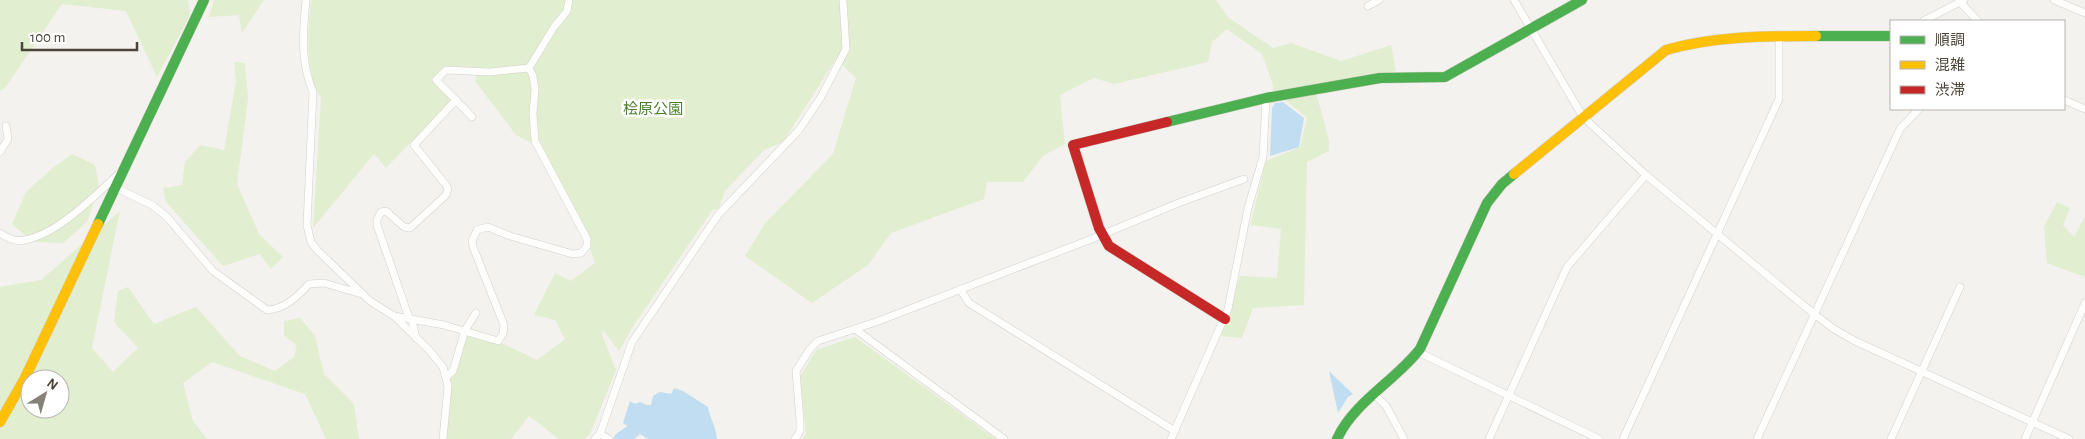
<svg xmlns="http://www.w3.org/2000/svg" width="2085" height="439" font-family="'Alegreya Sans','Noto Sans JP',sans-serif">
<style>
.green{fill:#e1eecf;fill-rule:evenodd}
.water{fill:#c0ddf1}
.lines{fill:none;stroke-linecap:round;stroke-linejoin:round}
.river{stroke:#c0ddf1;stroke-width:14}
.street-casing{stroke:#d2d0cb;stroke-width:8}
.fast-casing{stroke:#d3cfc5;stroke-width:11}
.slow-casing{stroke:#d3cfc5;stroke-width:11}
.jam-casing{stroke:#d3cfc5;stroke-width:11}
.street{stroke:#fdfdfc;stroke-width:7}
.fast{stroke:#4caf50;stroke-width:10}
.slow{stroke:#ffc107;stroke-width:10}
.jam{stroke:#c62828;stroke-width:10}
.labels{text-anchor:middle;stroke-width:5;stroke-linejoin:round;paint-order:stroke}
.park-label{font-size:15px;fill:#4a7f2a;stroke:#fff}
</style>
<rect width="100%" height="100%" fill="#f4f2ee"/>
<g class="green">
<path d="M0,0H188L190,15L157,77L126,11L62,4L5,88L0,91Z"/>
<path d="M214,0H264L242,33L239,15L209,17Z"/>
<path d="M311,0H1216L1229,18L1273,48L1291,43L1341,61L1391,45L1396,71L1314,85L1329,140V151L1307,162L1304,305L1253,308L1242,338L1221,336L1240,276L1277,278L1281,229L1250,225L1266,161L1300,147L1307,118L1284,99L1272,103L1273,85L1262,54L1227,29L1212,42L1208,62L1114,84L1094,78L1060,95L1065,144L1043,156L1023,182H987L984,199L891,233L868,265L812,303L745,256L766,222L833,154L856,78L836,59L783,142L764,150L725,191L718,210L713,209L632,328L619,351L603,330L602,335L616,370L590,434L584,439H559L529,416L511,439H443L448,375L471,328L537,360L565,339L555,320L534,315L555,273L571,281L595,263L582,225L541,148L516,135L475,81L477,72L446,70L436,81L450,96L448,98L451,101L386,168L374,154L313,228L321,98C304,74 308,28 311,0Z"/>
<path d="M234,62L245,63L248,98L237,184L259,234L283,257L271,269L260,254L223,266L166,202L163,188L182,185L185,162L200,145L224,150L236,81Z"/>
<path d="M72,154L95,165L99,187L87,222L63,243L33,242L12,224L26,192L54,167Z"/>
<path d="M2057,202L2070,208L2063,225L2074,237L2085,217V277L2047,263L2044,227Z"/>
<path d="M120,211L92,348L113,372L138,348L114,322L118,291L128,287L154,324L196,307L240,356L275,371L294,357L297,346L284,335V321L300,318L315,336L324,374L354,404L359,439H326L305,394L212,362L183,383L193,421L207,439H0V287L41,280ZM30,379H60V409H30Z"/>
<path d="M855,337L996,439H802L806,434L800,377L816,350Z"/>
</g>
<g class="water">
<path d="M1283,102L1304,118L1299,147L1270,156L1272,108L1275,103Z"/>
<path d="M1329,371L1353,394L1348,397L1338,413Z"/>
<path d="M674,388L683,391L708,407C710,420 716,425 717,439H648L623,423L630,401L635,404L640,402L647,405H651L653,396L660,392L671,394Z"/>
</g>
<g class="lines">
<path class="river" d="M621,439L634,430"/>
<g class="street-casing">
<g id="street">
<path d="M306,0C303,32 300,61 313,92L307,225L311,242L318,251L370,301L394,316L429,350L443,367L448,386L443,439"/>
<path d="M1514,0L1583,117L1646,175L1814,314L1834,329L1855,341L2069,439"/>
<path d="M2054,0L2085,13"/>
<path d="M1959,1L1978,21"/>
<path d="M1368,6L1379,0"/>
<path d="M1923,21L1964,0"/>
<path d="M456,100L436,80L446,70L489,72L529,68"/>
<path d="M2064,100L2085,109"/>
<path d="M0,152L8,139L6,126"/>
<path d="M114,187L152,205L167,217L213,271L267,310C285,309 297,297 309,284L324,283L362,294"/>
<path d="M0,233C7,238 16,242 25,240C60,233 96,194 122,171"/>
<path d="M960,289L969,303L1175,431"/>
<path d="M394,316L444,325L498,341L503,334L504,325L473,247L472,241L477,230L488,227L510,236L573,254L581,253L587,246V239L535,141L533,114L535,89L533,76L529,68L554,27L567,11L569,0"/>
<path d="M409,318L377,225V220L381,212L386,211L404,227L410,228L446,195L448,189L446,185L414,145L456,100L472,117"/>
<path d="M412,320L416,338"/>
<path d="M855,329L1004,439"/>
<path d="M1418,352L1599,439"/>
<path d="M446,377L453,371L465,330L476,313"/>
<path d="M1375,395L1386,406L1404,439"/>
<path d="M600,434L609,439"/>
<path d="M595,439L600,434L632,342L718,215L799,130L821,97L846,49L843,0"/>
<path d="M795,439L800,431V420L796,371L810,349L818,341L876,322L1089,240L1181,202L1244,179"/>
<path d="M1171,439L1228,309L1248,208L1263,157L1266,98"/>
<path d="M1489,439L1567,267L1646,175"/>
<path d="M1623,439L1779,99V36"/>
<path d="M1757,439L1900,129L1919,109"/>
<path d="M1891,439L1960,287"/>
<path d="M2025,439L2085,303"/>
</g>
</g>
<g class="fast-casing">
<g id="fast">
<path d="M1816,36H1891"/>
<path d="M1167,122L1266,98L1380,78L1445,77L1582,0"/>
<path d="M98,224L204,0"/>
<path d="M1337,439C1354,402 1395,381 1420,349L1487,203L1502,184L1514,174"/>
</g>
</g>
<g class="slow-casing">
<g id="slow">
<path d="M1514,174L1666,50C1714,36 1766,36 1816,36"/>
<path d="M0,422L25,378L98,224"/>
</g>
</g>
<g class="jam-casing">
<path id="jam" d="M1167,122L1073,145L1099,228L1109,246L1225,319"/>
</g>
<use href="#street" class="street"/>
<use href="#fast" class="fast"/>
<use href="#slow" class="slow"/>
<use href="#jam" class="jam"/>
</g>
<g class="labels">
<g class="park-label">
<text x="653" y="114">桧原公園</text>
</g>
</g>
<rect x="1890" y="20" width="175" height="90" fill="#ffffff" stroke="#b7b4b0"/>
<rect x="1900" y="36" width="25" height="8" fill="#4caf50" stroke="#b7b4b0"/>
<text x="1935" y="45" font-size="15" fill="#4b4439">順調</text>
<rect x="1900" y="61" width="25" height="8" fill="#ffc107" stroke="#b7b4b0"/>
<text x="1935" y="70" font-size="15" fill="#4b4439">混雑</text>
<rect x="1900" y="86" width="25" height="8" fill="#c62828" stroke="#b7b4b0"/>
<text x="1935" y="95" font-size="15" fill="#4b4439">渋滞</text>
<g transform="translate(45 394) rotate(37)"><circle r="24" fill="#ffffff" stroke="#b7b4b0"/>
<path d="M0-4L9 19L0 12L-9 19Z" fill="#868178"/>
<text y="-8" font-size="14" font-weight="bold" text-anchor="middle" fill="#4b4439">N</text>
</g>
<path d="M22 42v8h115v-8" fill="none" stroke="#4b4439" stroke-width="2.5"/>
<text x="30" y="42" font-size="15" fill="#4b4439" stroke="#ffffff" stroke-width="4" paint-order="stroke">100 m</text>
</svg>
